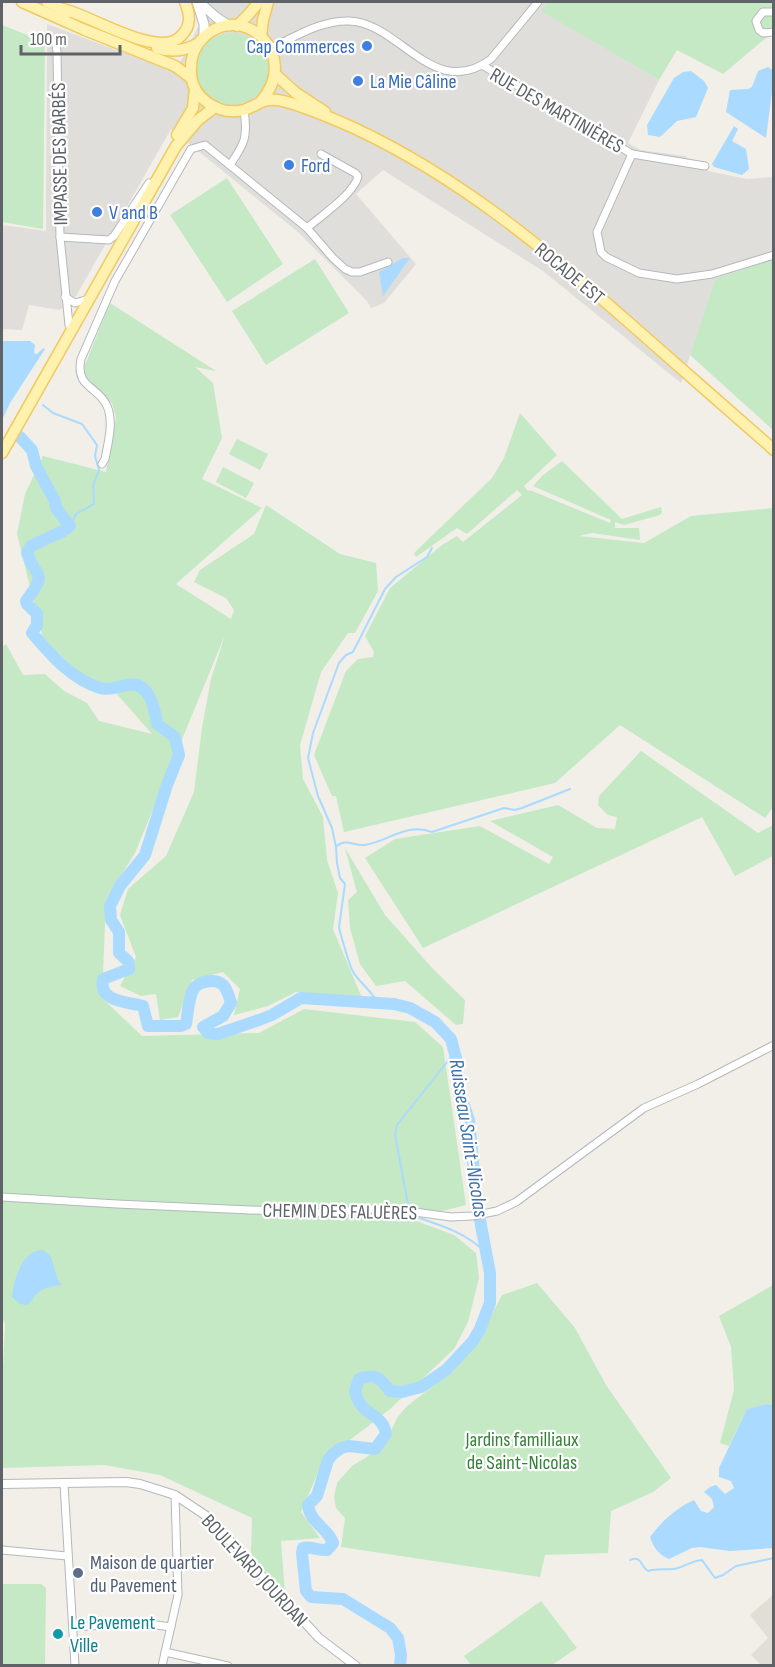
<svg xmlns="http://www.w3.org/2000/svg" width="775" height="1667" font-family="'Sofia Sans Condensed',sans-serif">
<style>
.industrial{fill:#e0deda}
.education{fill:#e1ded6}
.green{fill:#c5e8c5}
.water{fill:#aadaff}
.lines{fill:none;stroke-linecap:round;stroke-linejoin:round}
.stream{stroke:#aadaff;stroke-width:2}
.river{stroke:#aadaff;stroke-width:12}
.minor-casing{stroke:#b5b8bc;stroke-width:9}
.tertiary-casing{stroke:#b5b8bc;stroke-width:10}
.secondary-casing{stroke:#b6babf;stroke-width:11}
.primary-casing{stroke:#f2c960;stroke-width:13}
.minor{stroke:#fff;stroke-width:7}
.tertiary{stroke:#fff;stroke-width:8}
.secondary{stroke:#fff;stroke-width:9}
.primary{stroke:#fff2af;stroke-width:10}
.shop-dot{fill:#3f7fe0;stroke:#fff;stroke-width:2}
.service-dot{fill:#5c6f8a;stroke:#fff;stroke-width:2}
.culture-dot{fill:#0f9aa8;stroke:#fff;stroke-width:2}
.labels{text-anchor:middle;stroke-width:4.5;stroke-linejoin:round;paint-order:stroke}
.shop-label{font-size:20px;fill:#366cbe;stroke:#fff;text-anchor:start}
.street-label{font-size:20px;fill:#5f6368;stroke:#fff}
.park-label{font-size:20px;fill:#348238;stroke:#fff}
.service-label{font-size:20px;fill:#4e5e75;stroke:#fff;text-anchor:start}
.culture-label{font-size:20px;fill:#0d838f;stroke:#fff;text-anchor:start}
.water-label{font-size:21px;font-style:italic;fill:#4174aa;stroke:#fff}
</style>
<rect width="100%" height="100%" fill="#f1efe8"/>
<path class="industrial" d="M211,2H549L542,11L659,80L628,143L640,150L685,156L708,171L747,179L773,177V259L715,279L681,383L543,271L383,170L356,194L416,264L384,303L371,308L367,301L299,233L171,129L76,296L60,310L29,305L22,330L2,329V225L46,231L47,24L175,72Z"/>
<path class="education" d="M773,1595V1665H761L751,1655L768,1638L750,1615Z"/>
<g class="green">
<path d="M549,2H773V32L723,74L677,50L659,80L541,11Z"/>
<path d="M2,25L45,42L43,229L2,222Z"/>
<circle cx="232" cy="69" r="36"/>
<path d="M227,178L283,264L227,302L170,215Z"/>
<path d="M315,259L349,313L266,365L232,311Z"/>
<path d="M773,259H774L773,430L690,355L715,279Z"/>
<path d="M110,303L216,371L195,367L213,383L222,438L202,479L262,508L176,584L231,619L234,610L226,598L194,582L200,570L254,534L266,505L340,554L376,563L378,591L355,633H348L321,672L300,745L303,779L323,817L327,860L338,893L333,929L362,998L296,992L268,1006L234,1015L240,989L223,972L192,980L178,1017L160,1020L156,994L141,996L120,986L136,957L120,915L128,889L166,856L194,792L202,728L211,679L225,635L135,853L106,900L102,998L142,1036L259,1033L304,1009L415,1022L443,1047L466,1205L411,1219L454,1235L476,1253L479,1278L468,1322L454,1349L390,1409L323,1461L301,1512L320,1538L281,1541L285,1594L251,1554L252,1518L160,1475L104,1465L2,1468V1389L5,1324L2,1318V647L6,644L23,675L45,674L64,691L87,703L99,721L152,734L116,693L78,672L43,639L17,534L25,494L43,456L106,472L116,418L112,403L83,375V370Z"/>
<path d="M520,413L557,455L524,486L527,490L532,491L610,523L611,520L533,486L543,475L562,461L622,519L661,507L662,512L660,515L624,525L615,522V528H639L640,540L592,533L579,536L644,543L691,516L773,508L774,806L765,818L620,725L555,783L344,832L336,796H332L314,755L346,671L358,659L373,657L374,652L365,636L390,588L442,545L457,536L463,542L522,495L517,490L467,534L457,528L416,557L414,553L492,478L504,458Z"/>
<path d="M237,439L268,454L260,470L229,454Z"/>
<path d="M223,467L254,483L246,498L216,482Z"/>
<path d="M641,751L758,833L773,825V856L735,876L702,817L423,948L365,858L395,839L480,826L549,864L553,857L490,821L558,805L597,828L615,829L617,817L608,815L598,805L599,796Z"/>
<path d="M345,848L385,915L433,969L465,1000L463,1024L456,1025L405,981L376,986L360,964L350,928L348,900L357,892Z"/>
<path d="M537,1283L575,1328L606,1385L671,1478L653,1492L611,1511L608,1553L545,1555L540,1577L341,1547L345,1518L336,1508L334,1497L337,1483L352,1466L384,1446L397,1418L406,1407L433,1386L475,1347L502,1295Z"/>
<path d="M773,1285V1405L766,1404L747,1409L729,1446L720,1443L734,1390L731,1347L719,1316Z"/>
<path d="M2,1584H41L46,1588L45,1665H2Z"/>
<path d="M541,1601L577,1648L552,1665H471L464,1656Z"/>
</g>
<g class="water">
<path d="M768,67L773,70V84L766,138L726,112L730,90L748,89L752,87L758,71Z"/>
<path d="M691,71L704,81L708,88L696,117L677,121L660,137L648,135L647,125L674,78L683,72Z"/>
<path d="M734,126L738,129L732,141L746,149L749,169L742,175L714,167L712,164Z"/>
<path d="M403,258H410L383,296L379,272Z"/>
<path d="M2,341H30L35,345L34,353L37,354L43,348L45,349L10,403L2,420Z"/>
<path d="M41,1250C58,1255 51,1274 62,1285C41,1288 40,1289 28,1305L20,1304L12,1297C14,1280 21,1252 41,1250Z"/>
<path d="M766,1404L773,1405V1548L730,1551L700,1547L692,1548L669,1559C659,1555 653,1547 650,1537C661,1522 676,1508 694,1500L701,1511L708,1513L714,1507L712,1499L704,1492L710,1487L716,1485L725,1494L734,1488L731,1481L719,1477V1468L747,1409Z"/>
</g>
<g class="lines">
<g class="stream">
<path d="M43,405L53,413L82,424L97,445L95,456L99,470L93,486L94,504L76,514L70,526"/>
<path d="M337,846C345,838 354,846 364,845C388,842 406,822 432,832L504,808L515,810L522,808L570,789"/>
<path d="M378,1004C372,990 359,983 352,970C347,958 344,945 340,932L339,927L345,884L340,878L337,863L336,847L332,828L318,796L308,758L313,733L339,663L346,655L353,652L385,589L396,577L427,557L432,548"/>
<path d="M455,1052L397,1125L395,1135L410,1215C437,1224 466,1232 486,1253"/>
<path d="M630,1560C642,1555 640,1566 648,1571C657,1568 663,1570 673,1569C681,1569 690,1561 702,1560L715,1578L723,1575L736,1566L774,1558"/>
</g>
<path class="river" d="M20,437L32,450L36,466L55,501L56,508L70,526L63,531L31,546L27,553C36,580 49,570 26,601L27,604L37,614V625L32,633C51,655 71,679 100,688C109,691 119,686 127,685C149,680 155,709 157,724L175,737L179,755L167,785L145,855L120,886L110,906L111,920L119,932V953L128,961L129,969L103,979C98,1002 128,1002 143,1006L148,1026H181L186,1024C188,1014 188,1000 193,990C198,981 215,978 223,985C228,990 229,997 231,1003L223,1016L203,1027L208,1033L218,1034L259,1020L272,1015L301,998L394,1004L410,1008L435,1022L451,1039L457,1062L460,1094L469,1120L477,1204L490,1273V1303L480,1329L473,1341L446,1370L421,1387L402,1392L390,1391C380,1378 376,1373 359,1379L355,1391C356,1396 358,1401 361,1405C370,1416 384,1418 386,1434L375,1449L349,1446L341,1448L333,1454L328,1460L317,1496L308,1505C310,1523 328,1528 333,1543L327,1550C319,1551 311,1546 303,1548L302,1553L306,1591L311,1597L343,1599L390,1628L398,1638L401,1655L400,1666"/>
<g class="minor-casing">
<g id="minor">
<path d="M774,12H763L756,21L759,30L763,33L774,32"/>
<path d="M50,38L56,44L57,52L60,237L69,325"/>
<path d="M271,48C295,37 321,20 349,21C399,22 434,102 491,59L538,2"/>
<path d="M482,65L632,154L597,232L601,252L606,257L639,273L677,279L712,274L774,255"/>
<path d="M632,154L705,166"/>
<path d="M230,165C245,143 248,137 244,110"/>
<path d="M307,228C321,216 355,193 358,176L355,173L321,154"/>
<path d="M60,237L109,240L114,236L149,183"/>
<path d="M65,297L75,303L89,299"/>
<path d="M102,464L105,459C108,443 114,422 107,406C98,385 75,389 81,359L115,281L191,149L205,145L307,228L333,258L345,269L352,272H360L388,262"/>
<path d="M2,1197L117,1204L321,1213L386,1208L451,1217L472,1216L497,1211L516,1202L644,1108L698,1084L774,1045"/>
<path d="M64,1484L75,1666"/>
<path d="M2,1550L67,1556"/>
<path d="M73,1627L141,1623L171,1627"/>
<path d="M165,1652L228,1666"/>
<path d="M162,1666L178,1595L175,1495"/>
</g>
</g>
<g class="tertiary-casing">
<path id="tertiary" d="M2,1484L126,1482L140,1484L175,1495L208,1517L319,1638L356,1666"/>
</g>
<g class="secondary-casing">
<g id="secondary">
<path d="M197,2L204,24V37"/>
<path d="M199,2L216,17L229,26"/>
</g>
</g>
<g class="primary-casing">
<g id="primary">
<path d="M22,2L85,30L175,66L191,78"/>
<path d="M47,2L68,12"/>
<path d="M63,9C90,15 160,60 181,36C192,26 190,14 185,2"/>
<path d="M237,26L248,15L259,2"/>
<path d="M261,36L263,20L268,2"/>
<path d="M157,48C172,53 184,51 197,44"/>
<path d="M275,74L296,93L325,112"/>
<path d="M261,101C302,55 243,0 204,37C194,46 190,60 191,74C193,99 219,116 244,110C257,106 262,98 278,100C296,103 336,120 354,128C459,177 548,251 634,327C681,368 727,409 774,450"/>
<path d="M177,135L193,108L195,89"/>
<path d="M2,453L176,146L198,120L215,107"/>
</g>
</g>
<use href="#minor" class="minor"/>
<use href="#tertiary" class="tertiary"/>
<use href="#secondary" class="secondary"/>
<use href="#primary" class="primary"/>
</g>
<g class="shop-dot">
<circle cx="367" cy="46" r="6"/>
<circle cx="358" cy="81" r="6"/>
<circle cx="289" cy="165" r="6"/>
<circle cx="97" cy="212" r="6"/>
</g>
<circle class="service-dot" cx="78" cy="1573" r="6"/>
<circle class="culture-dot" cx="58" cy="1634" r="6"/>
<g class="labels">
<g class="shop-label">
<text x="355" y="53" text-anchor="end">Cap Commerces</text>
<text x="370" y="88">La Mie Câline</text>
<text x="301" y="172">Ford</text>
<text x="109" y="219">V and B</text>
</g>
<g class="street-label">
<text transform="translate(557 110) rotate(30)" y="7">RUE DES MARTINIÈRES</text>
<text transform="translate(59 154) rotate(-91)" y="7">IMPASSE DES BARBÉS</text>
<text transform="translate(570 273) rotate(40)" y="7">ROCADE EST</text>
<text transform="translate(340 1211) rotate(1)" y="7">CHEMIN DES FALUÈRES</text>
<text transform="translate(255 1570) rotate(47)" y="7">BOULEVARD JOURDAN</text>
</g>
<g class="park-label">
<text x="522" y="1446">Jardins familliaux<tspan x="522" dy="23">de Saint-Nicolas</tspan></text>
</g>
<g class="service-label">
<text x="90" y="1569">Maison de quartier<tspan x="90" dy="23">du Pavement</tspan></text>
</g>
<g class="culture-label">
<text x="70" y="1629">Le Pavement<tspan x="70" dy="23">Ville</tspan></text>
</g>
<g class="water-label">
<text transform="translate(469 1138) rotate(81)" y="7">Ruisseau Saint-Nicolas</text>
</g>
</g>
<rect width="775" height="1667" fill="none" stroke="#5f6368" stroke-width="6"/>
<path d="M21 45v9h99v-9" fill="none" stroke="#5f6368" stroke-width="3"/>
<text x="30" y="45" font-size="18" fill="#5f6368" stroke="#ffffff" stroke-width="4.5" paint-order="stroke">100 m</text>
</svg>
